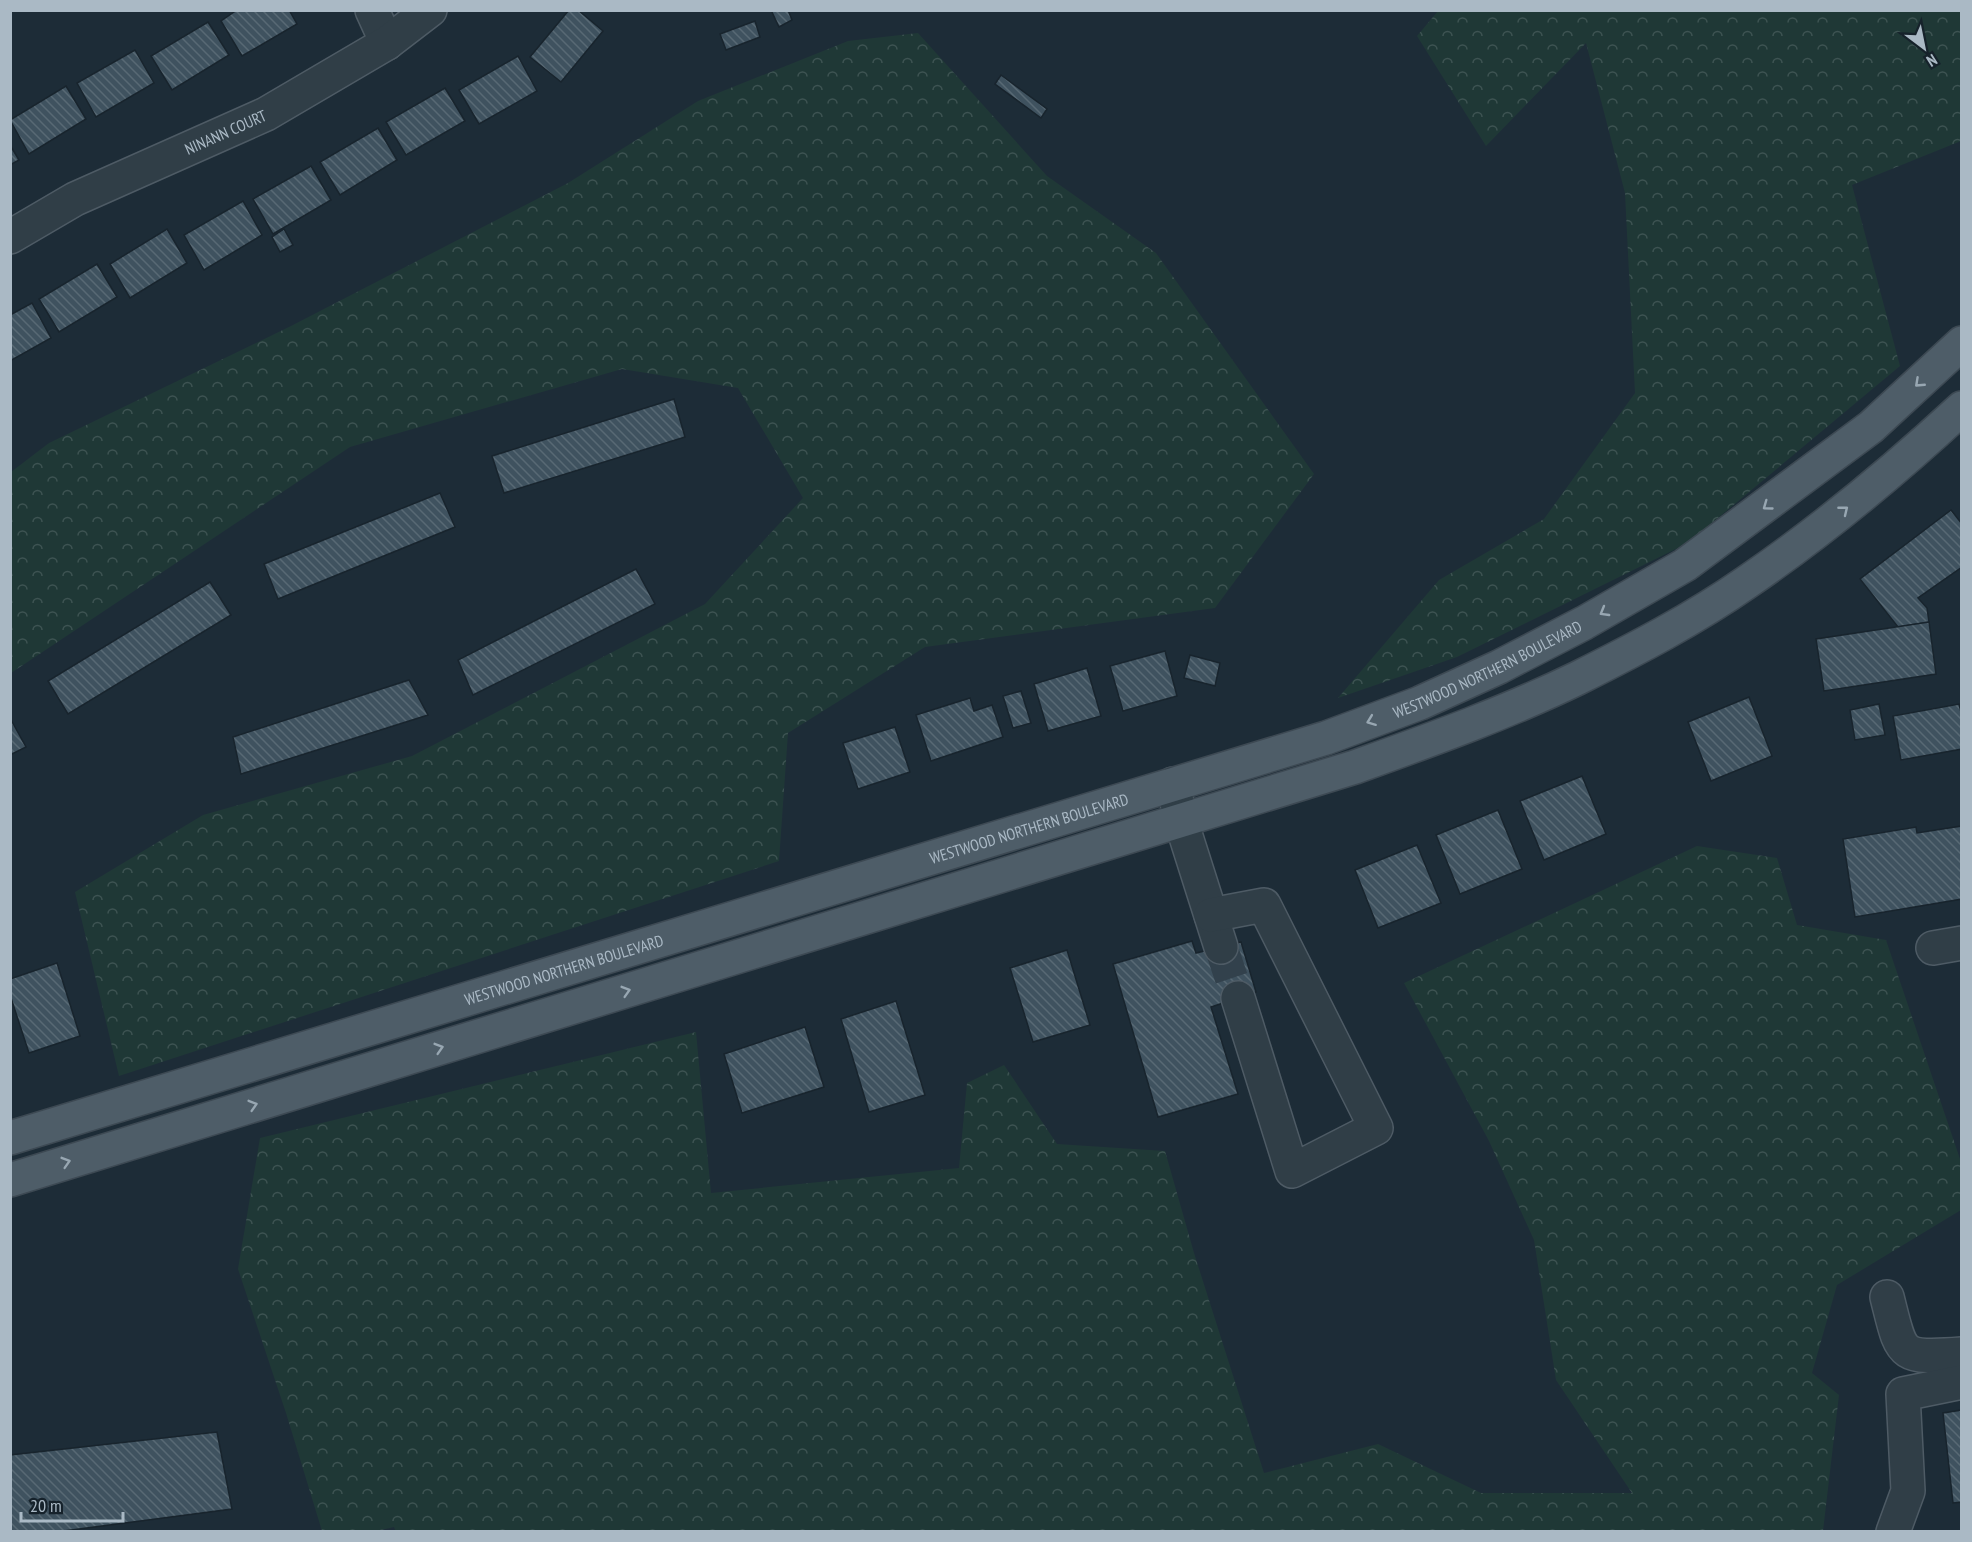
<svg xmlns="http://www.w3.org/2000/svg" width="1972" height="1542" font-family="'PT Sans Narrow',sans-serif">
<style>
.forest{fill:url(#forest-crowns)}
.building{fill:url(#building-back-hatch);stroke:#18242d;stroke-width:1.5}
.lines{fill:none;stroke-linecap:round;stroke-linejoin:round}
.minor-tunnel{stroke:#32414c;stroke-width:33;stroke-dasharray:33 16;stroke-linecap:butt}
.minor-casing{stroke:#4e5b65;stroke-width:36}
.major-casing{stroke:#3d4953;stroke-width:36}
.minor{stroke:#303e47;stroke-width:33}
.major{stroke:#4e5d68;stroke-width:33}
.oneway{stroke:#98a7b2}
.labels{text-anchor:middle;stroke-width:5;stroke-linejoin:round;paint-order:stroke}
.street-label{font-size:16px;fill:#aab9c5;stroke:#16222b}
</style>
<defs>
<pattern id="forest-crowns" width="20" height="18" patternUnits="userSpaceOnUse" patternTransform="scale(1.5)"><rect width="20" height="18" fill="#1f3836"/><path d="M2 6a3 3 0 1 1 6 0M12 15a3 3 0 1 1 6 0" fill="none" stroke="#3d5352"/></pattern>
<pattern id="building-back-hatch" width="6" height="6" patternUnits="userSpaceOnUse" patternTransform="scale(1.5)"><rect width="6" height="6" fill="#3f525f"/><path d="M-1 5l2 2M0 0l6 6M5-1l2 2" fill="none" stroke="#586974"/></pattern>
</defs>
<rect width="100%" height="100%" fill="#1d2c37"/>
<g class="forest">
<path d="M1438,11H1961V141L1852,185L1900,366L1688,543L1457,657L1338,698L1439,580L1544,519L1635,393L1625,193L1586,43L1486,146L1417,36Z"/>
<path d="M918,33L1047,176L1156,253L1314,474L1215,608L925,647L788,733L779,861L119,1076L75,892L203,815L412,756L705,604L803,498L738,388L622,369L350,447L11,673V472L49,443L291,326L568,183L698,101L848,41Z"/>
<path d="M1697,846L1777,858L1797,925L1886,940L1961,1162V1210L1837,1285L1812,1373L1839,1395L1823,1531L396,1532L394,1527L377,1531H322L286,1413L238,1269L260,1138L696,1032L711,1193L959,1168L967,1083L1004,1065L1057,1144L1165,1151L1194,1253L1264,1473L1378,1444L1481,1493H1632L1556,1380L1534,1240L1489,1141L1404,983Z"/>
</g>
<g class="building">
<path d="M237,10H289L297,24L242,56L221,21Z"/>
<path d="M569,10H578L603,31L561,82L530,57Z"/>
<path d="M771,10H788L792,20L779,27Z"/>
<path d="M755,21L760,37L726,50L720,34Z"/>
<path d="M208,22L229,55L172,90L151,56Z"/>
<path d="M135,50L154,83L96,117L77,83Z"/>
<path d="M518,56L537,91L479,124L459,90Z"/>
<path d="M1001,75L1047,109L1041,118L995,84Z"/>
<path d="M66,86L86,119L29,154L10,120Z"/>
<path d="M445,88L465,121L406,155L386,122Z"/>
<path d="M378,128L397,160L340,195L320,162Z"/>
<path d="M10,145L19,160L10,165Z"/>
<path d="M311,166L331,200L273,234L253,199Z"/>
<path d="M243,201L262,235L204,270L184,235Z"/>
<path d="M167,229L187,263L130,298L110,264Z"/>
<path d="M284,229L293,245L280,252L272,237Z"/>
<path d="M97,264L117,297L59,332L39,299Z"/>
<path d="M32,303L51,338L10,361V315Z"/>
<path d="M674,399L685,437L504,493L492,456Z"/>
<path d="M440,493L455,527L278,599L264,564Z"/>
<path d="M1951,510L1962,524V567L1918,598L1927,608L1929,622L1898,627L1860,579Z"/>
<path d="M636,569L655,604L473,695L458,660Z"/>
<path d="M210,582L231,615L68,714L48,681Z"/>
<path d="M1929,622L1936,674L1824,691L1816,639Z"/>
<path d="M1165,651L1177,696L1123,711L1110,666Z"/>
<path d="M1190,655L1220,663L1215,686L1184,678Z"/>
<path d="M1087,668L1101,716L1048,731L1034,684Z"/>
<path d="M409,680L428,715L241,774L233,737Z"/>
<path d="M1021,691L1031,723L1013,728L1003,696Z"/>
<path d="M1749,697L1772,756L1711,781L1688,722Z"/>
<path d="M970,698L974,711L992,705L1003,737L931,761L916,715Z"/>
<path d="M1879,704L1885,735L1855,740L1850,710Z"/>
<path d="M1959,704L1962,716V749L1901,760L1893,716Z"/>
<path d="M10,718L26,747L10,755Z"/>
<path d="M895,727L910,772L858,789L843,743Z"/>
<path d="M1582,776L1606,834L1544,860L1520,801Z"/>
<path d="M1498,810L1522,869L1460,894L1436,835Z"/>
<path d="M1962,826V899L1855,917L1843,839L1916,827L1917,833Z"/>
<path d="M1417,845L1441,903L1378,928L1355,870Z"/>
<path d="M1192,941L1196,953L1241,942L1256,992L1211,1007L1238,1094L1158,1117L1113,964Z"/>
<path d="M1067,950L1090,1025L1033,1042L1010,968Z"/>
<path d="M57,963L80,1036L29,1053L10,995V979Z"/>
<path d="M896,1001L925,1095L869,1112L841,1019Z"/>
<path d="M805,1027L824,1087L742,1113L724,1054Z"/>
<path d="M1962,1410V1502L1953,1503L1943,1413Z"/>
<path d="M217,1432L232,1509L56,1532H10V1455Z"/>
</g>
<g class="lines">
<path class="minor-tunnel" d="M1221,947L1238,998"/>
<g class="minor-casing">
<g id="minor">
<path d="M372,10L387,43"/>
<path id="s1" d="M10,237L75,199L266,114L387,43L430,10"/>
<path d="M1173,784L1181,821L1221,947"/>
<path d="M1211,915L1264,905L1376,1128L1292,1171L1238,998"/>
<path d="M1933,948L1962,943"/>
<path d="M1887,1297C1902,1356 1898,1359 1962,1354"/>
<path d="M1893,1532L1908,1491L1903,1394L1962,1382"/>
</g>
</g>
<g class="major-casing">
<g id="major">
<path id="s2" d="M10,1138L1326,738L1420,703L1499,667L1584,623L1685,565L1871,427L1962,343"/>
<path d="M10,1180L1355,767C1430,740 1506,713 1578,678C1636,649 1694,619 1747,582C1823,530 1894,471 1962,408"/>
</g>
</g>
<use href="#minor" class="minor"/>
<use href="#major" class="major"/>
</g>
<defs><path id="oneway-chevron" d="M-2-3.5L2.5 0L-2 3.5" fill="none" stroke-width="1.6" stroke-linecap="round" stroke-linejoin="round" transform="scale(1.5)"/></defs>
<g class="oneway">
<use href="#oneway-chevron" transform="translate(1919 383) rotate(137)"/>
<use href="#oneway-chevron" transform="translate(1767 506) rotate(144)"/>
<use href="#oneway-chevron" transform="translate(1844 510) rotate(-39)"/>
<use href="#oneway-chevron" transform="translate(1604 612) rotate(150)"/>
<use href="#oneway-chevron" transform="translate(1371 721) rotate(159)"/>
<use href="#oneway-chevron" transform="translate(626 991) rotate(-17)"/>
<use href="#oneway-chevron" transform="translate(439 1048) rotate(-17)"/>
<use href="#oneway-chevron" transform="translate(253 1105) rotate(-17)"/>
<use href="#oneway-chevron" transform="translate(66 1162) rotate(-17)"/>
</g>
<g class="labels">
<g class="street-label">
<text dy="6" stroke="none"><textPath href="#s1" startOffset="240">NINANN COURT</textPath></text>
<text dy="6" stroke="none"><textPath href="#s2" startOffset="1551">WESTWOOD NORTHERN BOULEVARD</textPath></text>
<text dy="6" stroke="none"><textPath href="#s2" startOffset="1065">WESTWOOD NORTHERN BOULEVARD</textPath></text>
<text dy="6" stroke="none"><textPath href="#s2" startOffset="579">WESTWOOD NORTHERN BOULEVARD</textPath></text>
</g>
</g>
<rect width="1972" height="1542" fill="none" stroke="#aab9c5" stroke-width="24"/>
<g transform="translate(1924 48) rotate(148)" stroke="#16222b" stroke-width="4.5" paint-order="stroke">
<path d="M0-4.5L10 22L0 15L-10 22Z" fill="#aab9c5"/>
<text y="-9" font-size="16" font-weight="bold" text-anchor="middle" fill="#aab9c5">N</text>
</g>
<path d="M21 1512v9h102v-9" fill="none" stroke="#aab9c5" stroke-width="3"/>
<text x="30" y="1512" font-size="18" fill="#aab9c5" stroke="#16222b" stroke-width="4.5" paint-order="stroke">20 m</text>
</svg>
